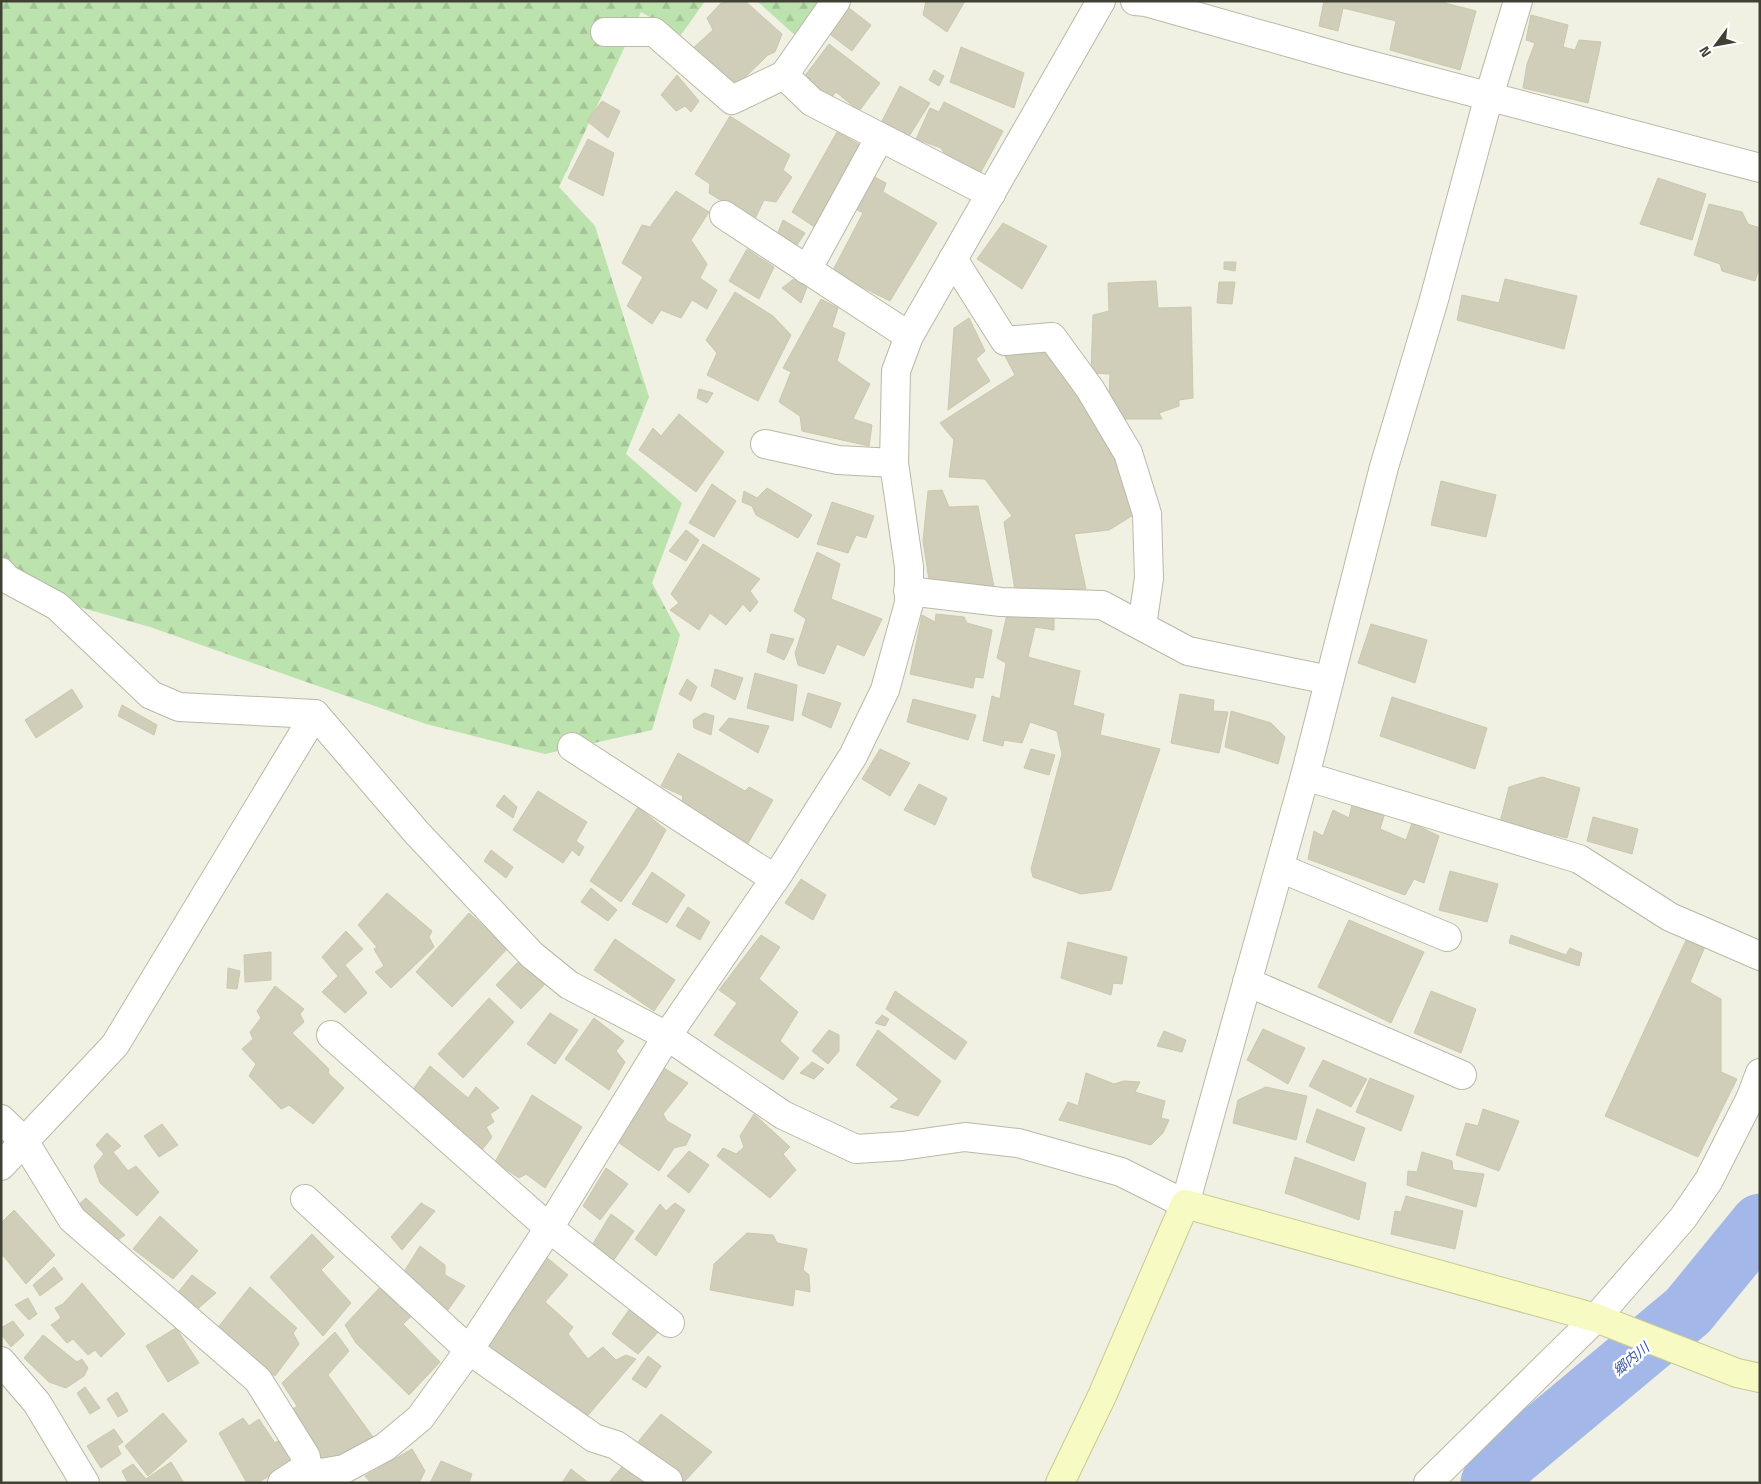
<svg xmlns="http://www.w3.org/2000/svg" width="1761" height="1484" font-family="'Titillium Web','Noto Sans JP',sans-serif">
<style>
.forest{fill:url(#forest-firs)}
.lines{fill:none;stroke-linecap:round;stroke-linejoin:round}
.river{stroke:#a3b8e9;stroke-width:59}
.building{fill:#d0ceb9;stroke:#cbc8ad}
.street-casing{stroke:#bab9a7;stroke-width:30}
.secondary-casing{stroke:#c8ca93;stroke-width:30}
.street{stroke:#fff;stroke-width:28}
.secondary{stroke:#f8fac3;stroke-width:28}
.labels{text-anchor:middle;stroke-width:5;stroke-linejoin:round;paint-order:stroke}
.water-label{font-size:14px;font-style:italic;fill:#3656a4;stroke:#fff}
</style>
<defs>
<pattern id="forest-firs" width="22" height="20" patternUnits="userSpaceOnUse" patternTransform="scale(1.25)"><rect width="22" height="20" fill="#bce2ae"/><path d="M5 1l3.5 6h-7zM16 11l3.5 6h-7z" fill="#a3c396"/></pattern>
</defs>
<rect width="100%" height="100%" fill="#f0f0e3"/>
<g class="forest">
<path d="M1,1H705L681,35L641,12L559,187L595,226L649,397L626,454L682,503L652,583L680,635L652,730L545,754L426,724L150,627L1,585Z"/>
<path d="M757,1H820L797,37Z"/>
</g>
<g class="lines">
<path class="river" d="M1490,1483L1508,1461L1688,1311L1760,1223"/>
</g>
<g class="building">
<path d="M723,1H745L782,34L775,52L768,55L736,86L691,50L713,30L707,18Z"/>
<path d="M926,1H965L947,32L923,15Z"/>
<path d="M1324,1H1446L1445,3L1476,11L1460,70L1390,50L1396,21L1343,8L1338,31L1319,26Z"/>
<path d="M845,5L871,25L852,51L827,32Z"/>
<path d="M1531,15L1568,25L1563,47L1575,50L1579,40L1601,42L1588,103L1523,88L1527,64L1535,43L1526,40Z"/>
<path d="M829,44L880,83L859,111L836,92L830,99L804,77Z"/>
<path d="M961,47L1024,73L1014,108L950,82Z"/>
<path d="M934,70L944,76L939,86L929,80Z"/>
<path d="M677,75L699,101L691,112L685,106L676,111L661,95Z"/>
<path d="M900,86L930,103L906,141L879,127Z"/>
<path d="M602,101L620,111L608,138L587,121Z"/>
<path d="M944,102L1003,131L981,172L946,156L941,148L916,139L930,108L939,112Z"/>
<path d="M730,116L790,155L783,170L792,177L776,202L764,200L754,221L709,193L710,184L695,174Z"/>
<path d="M837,132L862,146L816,228L792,212Z"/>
<path d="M588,139L614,153L603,196L568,178Z"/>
<path d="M871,175L886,183L883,192L937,223L890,301L832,272L863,213L856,209Z"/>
<path d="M1658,178L1706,194L1692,240L1640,224Z"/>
<path d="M676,191L709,212L691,240L707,264L700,278L717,290L707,309L692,300L681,318L661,310L652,324L627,306L643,277L622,263L642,225L650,227Z"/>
<path d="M1709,204L1742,212L1748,224L1760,228V265L1755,281L1722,271L1720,264L1694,255Z"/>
<path d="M783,220L805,233L795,248L776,237Z"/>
<path d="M1003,223L1047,246L1022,289L977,259Z"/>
<path d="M747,249L774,267L759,299L729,281Z"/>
<path d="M1224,262H1236L1235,271L1224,269Z"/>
<path d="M795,278L807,287L801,303L782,288Z"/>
<path d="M1505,279L1577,296L1564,349L1457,320L1462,295L1499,303Z"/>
<path d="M1156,281L1158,308L1191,307L1193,398L1179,400V406L1159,413L1162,419H1119L1109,403L1110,374L1091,373L1093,315L1109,311L1108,283Z"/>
<path d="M1219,282H1235L1232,304L1217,303Z"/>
<path d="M735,292L773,316L791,335L758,401L707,375L717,353L706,340Z"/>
<path d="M821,299L838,308L832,327L845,333L837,361L870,384L853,419L872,425L869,446L802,431L800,416L779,402L791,372L783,368Z"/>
<path d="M969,318L985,351L976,359L990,381L948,410L954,328Z"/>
<path d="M1051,351L1120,457L1135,514L1109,530L1074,534L1086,589L1015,590L1004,522L1012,516L985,479L949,477L954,440L940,423L1015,375L1005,356Z"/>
<path d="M699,389L713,393L707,403L697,398Z"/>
<path d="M679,414L724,452L696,492L639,450L653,428L661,436Z"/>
<path d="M1441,481L1496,495L1486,537L1431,525Z"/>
<path d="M712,484L736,501L714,537L689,523Z"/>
<path d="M767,488L812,515L798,538L756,515L752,506L742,502L744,491L757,498Z"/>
<path d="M942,490L949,507L978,506L995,592L930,586L923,541L928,491Z"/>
<path d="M832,502L874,516L866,538L856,535L848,553L817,544Z"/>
<path d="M686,530L699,540L686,561L669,551Z"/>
<path d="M703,544L760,579L750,591L758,602L750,612L743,604L726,625L710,613L699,630L670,610L679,603L671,594Z"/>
<path d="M817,552L840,564L831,599L882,619L864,656L837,644L824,674L798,665L795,653L806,619L794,611Z"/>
<path d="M1008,610L1054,615V630L1035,627L1028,657L1080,671L1073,705L1104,714L1100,735L1160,749L1111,890L1081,894L1033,877L1031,869L1062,754L1057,731L1030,722L1022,743L1004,740L1003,746L983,741L992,696L1000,699L1006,663L997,658Z"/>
<path d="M936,614L964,617L967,623L992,630L983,678L975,677L973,688L910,674L922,615L935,622Z"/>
<path d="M1371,624L1427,640L1415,683L1358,663Z"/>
<path d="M771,634L794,639L784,660L767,652Z"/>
<path d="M715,669L743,678L735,700L711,686Z"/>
<path d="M755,673L797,685L793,721L747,708Z"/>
<path d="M687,679L697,687L691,701L679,694Z"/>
<path d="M72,689L83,707L36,738L25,720Z"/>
<path d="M808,693L841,703L831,728L802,715Z"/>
<path d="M1180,694L1214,700L1213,711L1228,712L1219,753L1171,743Z"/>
<path d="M1392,697L1487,728L1475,769L1380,736Z"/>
<path d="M913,699L976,715L968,740L907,722Z"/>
<path d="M122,705L157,725L154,735L118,716Z"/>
<path d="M1231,711L1271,723L1285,737L1278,764L1225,747Z"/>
<path d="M704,713L714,716L711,735L694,728L693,720Z"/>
<path d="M729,718L769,726L758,753L719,730Z"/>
<path d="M880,749L910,763L890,796L862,779Z"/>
<path d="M1031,749L1055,755L1049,775L1024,768Z"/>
<path d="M678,753L745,791L749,787L773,800L747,845L680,810L683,796L661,786Z"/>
<path d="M1542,777L1580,788L1567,838L1500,822L1509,787Z"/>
<path d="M919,784L947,798L935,825L904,810Z"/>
<path d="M538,791L587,822L576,841L584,847L579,856L572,850L563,863L513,830Z"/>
<path d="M504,795L517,807L513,818L496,806Z"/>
<path d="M1352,805L1384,816L1380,829L1406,840L1412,823L1439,836L1424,883L1414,879L1405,895L1308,859L1314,831L1323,836L1333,810L1349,818Z"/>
<path d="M638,807L666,830L647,865L621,902L590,881Z"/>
<path d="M1593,817L1638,829L1632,854L1587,841Z"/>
<path d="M491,850L513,867L506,878L484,861Z"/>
<path d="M1450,871L1498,884L1487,922L1439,910Z"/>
<path d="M652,872L685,895L667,923L632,904Z"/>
<path d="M801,879L826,895L813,920L785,903Z"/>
<path d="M591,888L617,910L608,921L581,902Z"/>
<path d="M387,893L432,931L429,937L434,947L391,988L375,972L384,966L374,949L377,947L358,925Z"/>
<path d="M688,907L710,922L700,940L676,926Z"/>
<path d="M469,913L508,948L452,1007L416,972Z"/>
<path d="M1349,920L1424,952L1391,1023L1318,987Z"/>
<path d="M346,931L363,949L345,965L367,993L345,1013L322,992L338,976L322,957Z"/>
<path d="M761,935L780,947L759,979L798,1012L780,1041L799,1058L783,1080L714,1035L737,1003L719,990Z"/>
<path d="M1511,935L1566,955L1570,948L1582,953L1579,966L1509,943Z"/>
<path d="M1687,938L1706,944L1690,982L1721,999V1072L1737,1079L1698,1157L1605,1116Z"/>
<path d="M615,939L675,980L654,1011L594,970Z"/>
<path d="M1068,942L1127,957L1122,984L1113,983L1111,995L1061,978Z"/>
<path d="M271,952V980L245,982L244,955Z"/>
<path d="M520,960L545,984L521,1009L496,985Z"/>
<path d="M228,968L240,971L237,989L227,988Z"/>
<path d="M275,986L304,1009L300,1014L304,1022L292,1033L329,1069L328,1073L344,1088L313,1124L289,1105L281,1109L249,1076L256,1064L242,1049L253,1039L250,1032L261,1018L257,1011Z"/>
<path d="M895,991L967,1042L955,1060L886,1009Z"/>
<path d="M1431,991L1476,1009L1461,1053L1414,1033Z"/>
<path d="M489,998L514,1022L463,1078L438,1054Z"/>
<path d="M550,1013L578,1030L555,1064L527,1044Z"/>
<path d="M882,1015L889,1019L885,1026L875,1023Z"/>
<path d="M594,1018L624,1041L616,1051L625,1062L609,1090L565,1059Z"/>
<path d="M1263,1029L1305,1048L1288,1084L1247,1060Z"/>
<path d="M829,1030L839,1035V1051L828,1064L812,1051Z"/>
<path d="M878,1030L941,1081L918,1116L890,1107L899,1099L856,1065Z"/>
<path d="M1164,1031L1186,1040L1182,1052L1157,1046Z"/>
<path d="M1323,1060L1367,1079L1351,1107L1309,1086Z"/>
<path d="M812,1062L824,1069L814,1079L800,1073Z"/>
<path d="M430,1066L468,1098L476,1087L499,1108L490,1114L494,1122L486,1127L492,1137L482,1150L414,1088Z"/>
<path d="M664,1068L688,1083L663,1114L667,1121L691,1135L686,1145L674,1148L659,1171L615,1140Z"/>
<path d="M1086,1073L1114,1084L1124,1081L1140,1082L1135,1092L1165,1101L1161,1118L1169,1120L1163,1133L1151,1145L1059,1120L1068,1102L1078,1106Z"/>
<path d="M1370,1078L1414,1096L1401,1131L1356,1112Z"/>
<path d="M1266,1087L1307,1096L1296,1140L1233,1123L1238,1100Z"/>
<path d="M532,1095L582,1127L545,1188L526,1174L519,1178L495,1162Z"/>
<path d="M1317,1109L1365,1128L1354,1161L1306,1142Z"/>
<path d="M1483,1109L1519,1121L1499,1171L1456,1155L1466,1123L1478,1126Z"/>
<path d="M754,1114L790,1147L783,1154L796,1170L770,1198L717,1156L723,1148L736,1154L744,1147L740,1136Z"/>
<path d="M162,1124L178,1145L159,1157L144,1136Z"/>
<path d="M107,1133L121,1146L113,1152L128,1171L136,1166L159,1192L137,1216L100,1183L94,1166L104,1154L96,1145Z"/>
<path d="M689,1151L709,1165L689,1193L667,1176Z"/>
<path d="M1422,1152L1452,1161L1453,1170L1484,1174L1476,1207L1407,1185L1408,1171L1417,1172Z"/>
<path d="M1295,1157L1366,1183L1359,1220L1285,1193Z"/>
<path d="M606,1168L628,1184L600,1220L583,1206Z"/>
<path d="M1406,1196L1463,1211L1455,1249L1391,1234L1395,1211L1401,1212Z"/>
<path d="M86,1198L125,1235L115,1242L78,1205Z"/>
<path d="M421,1203L435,1211L402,1250L391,1237Z"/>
<path d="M675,1203L685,1210L656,1256L635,1239L660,1204L666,1211Z"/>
<path d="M14,1210L55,1255L26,1284L1,1253V1223Z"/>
<path d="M611,1214L634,1231L611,1264L589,1250Z"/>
<path d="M160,1216L198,1251L173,1279L133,1249Z"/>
<path d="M747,1233L773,1235L777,1243L807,1249L803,1270L809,1275L810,1292L795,1289L793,1306L710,1290L714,1264Z"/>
<path d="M312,1234L334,1257L321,1270L351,1303L323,1336L270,1277Z"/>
<path d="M420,1246L445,1265V1275L465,1286L448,1310L402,1275Z"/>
<path d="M545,1256L568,1275L545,1302L573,1327L568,1334L588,1359L603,1347L616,1360L626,1355L636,1359L584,1420L484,1351Z"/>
<path d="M54,1267L63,1279L40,1296L33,1285Z"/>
<path d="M192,1275L216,1293L194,1312L176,1295Z"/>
<path d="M82,1283L125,1334L101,1357L95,1350L88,1355L73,1339L67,1343L51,1325L61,1318L55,1308L63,1304Z"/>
<path d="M383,1284L399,1308L405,1303L415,1313L403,1324L440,1362L409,1395L356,1343L345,1325Z"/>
<path d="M250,1287L297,1328L293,1333L299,1344L275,1376L216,1330Z"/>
<path d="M28,1298L37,1314L29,1320L15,1305Z"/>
<path d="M631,1307L659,1331L638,1354L612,1334Z"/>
<path d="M13,1321L24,1335L11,1347L1,1334V1328Z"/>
<path d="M176,1328L199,1363L168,1382L146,1346Z"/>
<path d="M335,1332L349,1351L328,1375L373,1437L346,1457L320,1460L289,1412L297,1406L282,1383Z"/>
<path d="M43,1335L77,1362L82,1359L88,1368L84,1376L66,1388L49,1382L24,1358Z"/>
<path d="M648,1356L661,1366L646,1388L632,1379Z"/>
<path d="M85,1387L100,1408L90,1414L77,1393Z"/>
<path d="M117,1392L128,1411L118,1417L107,1399Z"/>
<path d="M163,1413L187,1441L148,1476L125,1446Z"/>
<path d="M661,1414L712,1452L684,1482L637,1443Z"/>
<path d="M243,1418L249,1426L259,1419L275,1443L282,1438L296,1461L257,1483H247L219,1433Z"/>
<path d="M114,1429L123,1442L117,1446L121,1454L101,1468L87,1446Z"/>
<path d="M412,1449L425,1471L419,1483H371L365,1476Z"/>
<path d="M441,1461L472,1474L469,1483H430Z"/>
<path d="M171,1462L184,1483H128L122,1471L133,1464L146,1479Z"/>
<path d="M626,1462L652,1483H613L610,1481Z"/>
<path d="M571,1469L589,1483H562Z"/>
</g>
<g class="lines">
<g class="street-casing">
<g id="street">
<path d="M1135,1L1146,2L1347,59L1760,168"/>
<path d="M605,32H654L732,100L784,75L836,1"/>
<path d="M784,75L812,102L991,194"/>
<path d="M724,215L909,336"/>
<path d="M953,259L1005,341L1052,337L1090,389L1128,453L1147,514L1149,578L1142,626"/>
<path d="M807,270L880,137"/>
<path d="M765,444L838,460L894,463"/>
<path d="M1,572L7,579L57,606L151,695L179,707L315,714L417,833L532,955L569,985L667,1036L783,1115L856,1149L902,1146L965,1137L1018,1143L1121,1172L1185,1204L1305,776L1384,467L1433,303L1489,96L1518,1"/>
<path d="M908,591L1001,602L1102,605L1188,651L1329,680"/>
<path d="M572,747L775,879"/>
<path d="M1305,776L1579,859L1670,917L1760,956"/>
<path d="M1280,868L1447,937"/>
<path d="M1247,982L1462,1075"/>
<path d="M331,1035L549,1228L670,1323"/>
<path d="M1,1119L24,1141L72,1219L258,1380L306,1457L305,1468"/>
<path d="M1,1166L115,1045L315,714"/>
<path d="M305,1199L469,1350L594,1438L616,1445L668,1481L667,1483"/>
<path d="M1,1361L37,1403L85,1483"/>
<path d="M282,1483L305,1468L321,1473L344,1469L385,1447L420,1418L469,1350L549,1228L667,1036L779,873L853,756L885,690L909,603V567L894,463L896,371L909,336L1101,1"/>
<path d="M1428,1483L1596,1318L1683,1218L1709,1180L1751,1097L1760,1073"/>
</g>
</g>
<g class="secondary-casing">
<path id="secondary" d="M1060,1483L1102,1396L1185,1204L1596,1318L1737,1373L1760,1378"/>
</g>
<use href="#street" class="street"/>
<use href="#secondary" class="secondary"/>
</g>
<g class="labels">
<g class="water-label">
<text transform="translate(1631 1359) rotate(-40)" y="5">郷内川</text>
</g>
</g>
<rect width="1761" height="1484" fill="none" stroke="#414034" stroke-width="5"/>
<g transform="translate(1716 45) rotate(238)" stroke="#ffffff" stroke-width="4" paint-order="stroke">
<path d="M0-4L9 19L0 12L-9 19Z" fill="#414034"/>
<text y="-8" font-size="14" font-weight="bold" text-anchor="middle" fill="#414034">N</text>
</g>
</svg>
